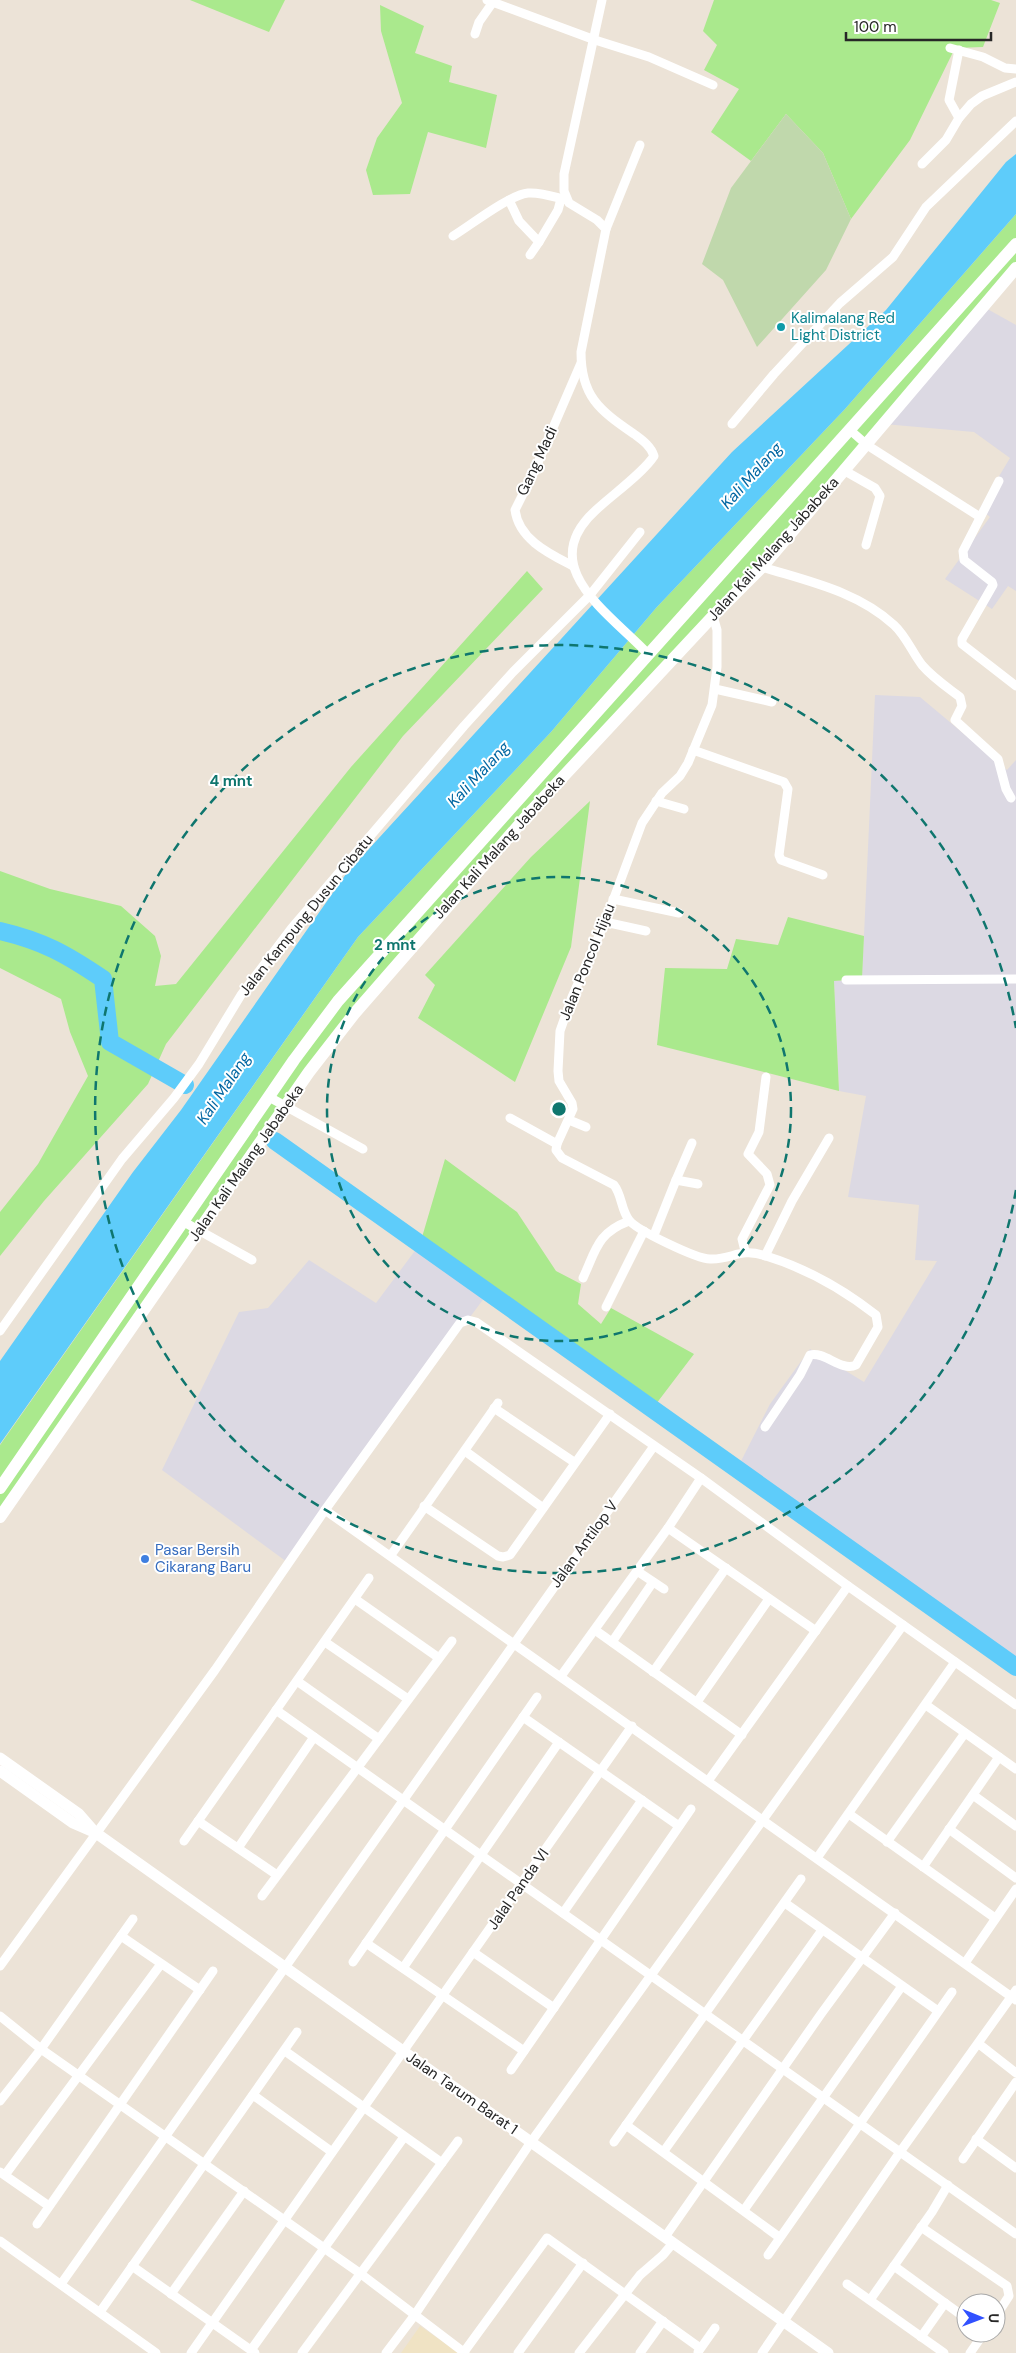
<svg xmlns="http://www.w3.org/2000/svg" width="1016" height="2353" font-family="'DM Sans',sans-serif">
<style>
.industrial{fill:#dcd9e3}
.education{fill:#f0e3c4}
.green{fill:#aae98d}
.cemetery{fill:#c0d8ac}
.water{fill:#5eccfa}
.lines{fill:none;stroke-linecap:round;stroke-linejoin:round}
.river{stroke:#5eccfa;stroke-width:18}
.minor{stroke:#fff;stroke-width:9}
.tertiary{stroke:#fff;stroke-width:11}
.secondary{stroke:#fff;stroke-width:12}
.ring{fill:none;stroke:#0f766e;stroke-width:2.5;stroke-dasharray:9 6}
.culture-dot{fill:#0f9aa8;stroke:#fff;stroke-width:2}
.shop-dot{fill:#3f7fe0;stroke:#fff;stroke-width:2}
.labels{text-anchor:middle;stroke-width:4;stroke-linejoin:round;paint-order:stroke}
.culture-label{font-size:15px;fill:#0d838f;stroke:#fff;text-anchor:start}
.street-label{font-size:15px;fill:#272727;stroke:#fff}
.shop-label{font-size:15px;fill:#366cbe;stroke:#fff;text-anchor:start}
.water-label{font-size:16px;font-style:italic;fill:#0066a2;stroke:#fff}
.centre{fill:#0f766e;stroke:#fff;stroke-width:2.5}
.ring-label{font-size:15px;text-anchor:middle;font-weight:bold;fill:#0f766e;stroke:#fff;stroke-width:4;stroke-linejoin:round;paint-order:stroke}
</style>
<rect width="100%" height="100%" fill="#ece3d7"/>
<g class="industrial">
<path d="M982,306L1016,325V591L1008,586L992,609L945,579L990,517L980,508L1010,458L974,432L884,424Z"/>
<path d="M875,695L920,697L1007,770L1016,760V1668L737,1469L770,1404L810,1349L864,1382L937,1261L915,1260L919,1205L848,1197L866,1096L839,1091L834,981L862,979Z"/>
<path d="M420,1244L488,1293L287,1562L162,1470L239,1312L268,1308L309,1260L376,1303Z"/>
</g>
<path class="education" d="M420,2326L459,2353H401Z"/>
<g class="green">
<path d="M190,0H285L269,32Z"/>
<path d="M714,0H991L1000,3L983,47L955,48L910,140L851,219L823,153L786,114L751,161L711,132L739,89L704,70L717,45L703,31Z"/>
<path d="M380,5L424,26L415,53L452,66L449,82L497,95L486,148L428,132L410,194L373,195L366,170L377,138L402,103L381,31Z"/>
<path d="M1016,214V269L907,397L354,1014L0,1517V1445L358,937L551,732L656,608L845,409Z"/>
<path d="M527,571L543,589L403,736L166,1044L148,1084L44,1201L0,1256V1212L38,1164L88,1076L70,1032L61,999L0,968V871L50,889L121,906L155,936L161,956L155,986L176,984L351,767Z"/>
<path d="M590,801L571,947L515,1082L418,1018L435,985L425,975L531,857Z"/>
<path d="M788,917L864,936L862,979L834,981L839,1091L657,1045L665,968L727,969L736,939L778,945Z"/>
<path d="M445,1159L517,1212L556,1271L581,1284L578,1304L601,1324L611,1308L694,1354L653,1408L420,1244Z"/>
</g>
<path class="cemetery" d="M786,114L823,153L851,219L826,270L757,347L723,280L702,264L731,188Z"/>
<path class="water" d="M1016,154V214L845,409L656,608L551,732L358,937L0,1444V1361L133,1172L181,1110L346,874L732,452L886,310L1006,162Z"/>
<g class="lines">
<g class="river">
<path d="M0,931C43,941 66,954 103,979L110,1042L185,1085"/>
<path d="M275,1141L1016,1667"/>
</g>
<g class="minor">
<path d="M487,0L595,40L649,57L713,85"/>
<path d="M602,0L564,174V191L569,203L597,220L606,229L581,352C581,396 599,410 634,434C642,440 651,446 654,456C643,473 612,495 596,510C533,567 611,614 649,655"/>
<path d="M475,34L479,22L493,2"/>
<path d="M950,48L983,57L1005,68L1016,69"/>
<path d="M959,118L949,100L959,50"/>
<path d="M922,164L946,140L959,118L971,104L982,96L1016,82"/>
<path d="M509,200L519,221L539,242L558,210L561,199"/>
<path d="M606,229L640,145"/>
<path d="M453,236C471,225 509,195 528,193C540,192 555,197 567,200"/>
<path d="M530,255L539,242"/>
<path d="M732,424L774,374L840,303L893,257L926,207L1016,121"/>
<path d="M850,430L867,445L980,517"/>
<path d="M845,471L875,488L880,496L866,545"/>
<path d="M999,481L963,551L964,560L992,582L993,585L962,639V644L1016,686"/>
<path d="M573,566C550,554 519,540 515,510L533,474L581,363"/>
<path d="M762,567C807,581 857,591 894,625C906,636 912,652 922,665C933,678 947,687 960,697L962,706L955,720L998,759L1006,789L1011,798"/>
<path d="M713,616L717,630V667L712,705L688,763L680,776L662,793L642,823L605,922L572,997L560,1031L558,1071L559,1081L572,1103L573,1109L557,1144L556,1150L562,1158L614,1185C622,1195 621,1210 629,1220C636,1230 697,1259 710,1259C733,1260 739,1247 766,1256C805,1268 844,1290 876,1315L878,1327L856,1365C841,1372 825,1351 810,1355L800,1375L765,1427"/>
<path d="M715,689L772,702"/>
<path d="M693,750L784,782L788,789L779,855L781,860L823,875"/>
<path d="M656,801L684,809"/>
<path d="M613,899L679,913"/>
<path d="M605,922L646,931"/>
<path d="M846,980L1016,979"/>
<path d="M269,1097L363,1149"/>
<path d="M510,1118L557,1144"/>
<path d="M569,1120L586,1127"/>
<path d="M676,1180L692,1143"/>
<path d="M184,1222L252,1260"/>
<path d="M654,1235L676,1180L698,1184"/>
<path d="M745,1251L742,1239L770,1185L767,1174L748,1154L759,1132L766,1077"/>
<path d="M765,1256L792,1201L829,1138"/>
<path d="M583,1278C596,1250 597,1233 629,1221"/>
<path d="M606,1307L644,1231"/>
<path d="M0,1331L122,1159L174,1098L199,1064L241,995L291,929L464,726L513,672L590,595L640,532"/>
<path d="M494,1408L574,1462"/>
<path d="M465,1451L543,1508"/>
<path d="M424,1506L498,1556L503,1557L510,1555L610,1414"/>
<path d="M325,1510L1016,2000"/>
<path d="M668,1528L816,1631"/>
<path d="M391,1555L498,1403"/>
<path d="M637,1571L664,1589"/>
<path d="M355,1599L439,1658"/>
<path d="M595,1630L742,1735"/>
<path d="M325,1642L408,1699"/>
<path d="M612,1642L653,1582"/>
<path d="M653,1672L726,1568"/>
<path d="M561,1676L668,1528L701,1478"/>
<path d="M297,1681L379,1739"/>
<path d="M697,1702L769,1599"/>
<path d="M926,1705L1016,1769"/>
<path d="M276,1710L1016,2234"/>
<path d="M523,1717L679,1826"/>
<path d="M708,1781L848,1586"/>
<path d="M973,1795L1016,1826"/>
<path d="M849,1814L995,1918"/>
<path d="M198,1821L277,1875"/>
<path d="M949,1829L1016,1878"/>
<path d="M184,1841L369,1578"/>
<path d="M887,1842L965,1733"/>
<path d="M238,1848L314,1737"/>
<path d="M817,1858L955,1662"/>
<path d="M923,1867L999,1757"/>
<path d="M262,1896L452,1641"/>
<path d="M785,1903L938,2011"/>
<path d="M563,1913L642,1800"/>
<path d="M121,1936L200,1990"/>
<path d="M366,1943L524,2051"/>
<path d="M473,1952L554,2008"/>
<path d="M353,1962L537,1697"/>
<path d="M965,1963L1016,1889"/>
<path d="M0,1966L215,1670L325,1510L460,1323L468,1320L476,1322L701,1478L848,1586L1016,1705"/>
<path d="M403,1968L559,1742"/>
<path d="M0,2016L41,2049L361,2274L465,2353"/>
<path d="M979,2044L1016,2073"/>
<path d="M285,2051L442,2163"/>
<path d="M511,2070L691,1809"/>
<path d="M253,2095L332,2152"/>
<path d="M0,2101L41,2049L133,1919"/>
<path d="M626,2125L779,2237"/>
<path d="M976,2139L1016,2168"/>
<path d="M614,2142L801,1879"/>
<path d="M664,2151L822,1930"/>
<path d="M963,2159L1016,2082"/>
<path d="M0,2172L49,2206"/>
<path d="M5,2175L161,1964"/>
<path d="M744,2210L902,1986"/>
<path d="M37,2224L213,1971"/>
<path d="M921,2227L1007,2286L1009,2296L996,2316"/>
<path d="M665,2237L821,2014L895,1913"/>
<path d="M0,2241L156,2353"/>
<path d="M768,2255L952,1992"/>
<path d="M132,2266L255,2353"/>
<path d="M894,2266L960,2314"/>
<path d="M61,2284L654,1446"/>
<path d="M847,2284L944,2353"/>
<path d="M171,2294L244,2191"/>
<path d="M870,2300L932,2212L948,2185"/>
<path d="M100,2312L297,2032"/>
<path d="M921,2337L945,2303"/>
<path d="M251,2350L404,2137"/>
<path d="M464,2352L547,2238L700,2348"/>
<path d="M698,2352L715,2328"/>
<path d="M191,2353L632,1726"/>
<path d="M302,2353L458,2141"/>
<path d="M386,2353L414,2316L531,2142L903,1625"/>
<path d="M518,2353L583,2263"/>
<path d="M579,2353L640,2275L663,2255L673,2243"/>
<path d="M640,2353L663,2321"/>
<path d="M762,2353L900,2152L1016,1990"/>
<path d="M970,2353L984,2333"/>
</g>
<g class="tertiary">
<path d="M0,1758L79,1814L93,1830"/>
<path d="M0,1771L73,1823L96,1833L828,2353"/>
</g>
<g class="secondary">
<path d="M0,1488L294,1060L338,1001L1016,244"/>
<path d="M0,1517L309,1072L354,1014L532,810L713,616L762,567L1016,268"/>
</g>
</g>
<g class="ring">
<circle cx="559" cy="1109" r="232"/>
<path d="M1016 1190A464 464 0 1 1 1016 1028"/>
</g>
<circle class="culture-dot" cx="781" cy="327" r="5"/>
<circle class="shop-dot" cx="145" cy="1559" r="5"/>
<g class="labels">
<g class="culture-label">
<text x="791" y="323">Kalimalang Red<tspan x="791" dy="17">Light District</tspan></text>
</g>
<g class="street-label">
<text transform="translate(537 461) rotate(-65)" y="5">Gang Madi</text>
<text transform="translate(773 549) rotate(-48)" y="5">Jalan Kali Malang Jababeka</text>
<text transform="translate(499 847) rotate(-48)" y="5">Jalan Kali Malang Jababeka</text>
<text transform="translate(306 915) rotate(-51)" y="5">Jalan Kampung Dusun Cibatu</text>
<text transform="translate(587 962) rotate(-68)" y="5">Jalan Poncol Hijau</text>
<text transform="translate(246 1163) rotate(-55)" y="5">Jalan Kali Malang Jababeka</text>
<text transform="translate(584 1544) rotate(-54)" y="5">Jalan Antilop V</text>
<text transform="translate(518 1889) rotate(-55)" y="5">Jalal Panda VI</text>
<text transform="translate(462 2093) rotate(35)" y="5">Jalan Tarum Barat 1</text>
</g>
<g class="shop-label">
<text x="155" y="1555">Pasar Bersih<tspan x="155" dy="17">Cikarang Baru</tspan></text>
</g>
<g class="water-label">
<text transform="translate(751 475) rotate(-48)" y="6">Kali Malang</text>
<text transform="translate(478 774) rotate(-47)" y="6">Kali Malang</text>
<text transform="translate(223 1088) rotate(-56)" y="6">Kali Malang</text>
</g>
</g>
<circle cx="559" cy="1109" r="8" class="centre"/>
<g class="ring-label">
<text x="231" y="786">4 mnt</text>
<text x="395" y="950">2 mnt</text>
</g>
<g transform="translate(981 2318) rotate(91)"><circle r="24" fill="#ffffff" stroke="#a9a9a9"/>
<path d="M0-4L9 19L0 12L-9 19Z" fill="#3151ff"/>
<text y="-8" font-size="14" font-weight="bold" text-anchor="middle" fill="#272727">U</text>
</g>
<path d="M846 32v8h145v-8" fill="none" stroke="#272727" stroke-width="2.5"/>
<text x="854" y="32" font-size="15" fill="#272727" stroke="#ffffff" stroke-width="4" paint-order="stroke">100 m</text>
</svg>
